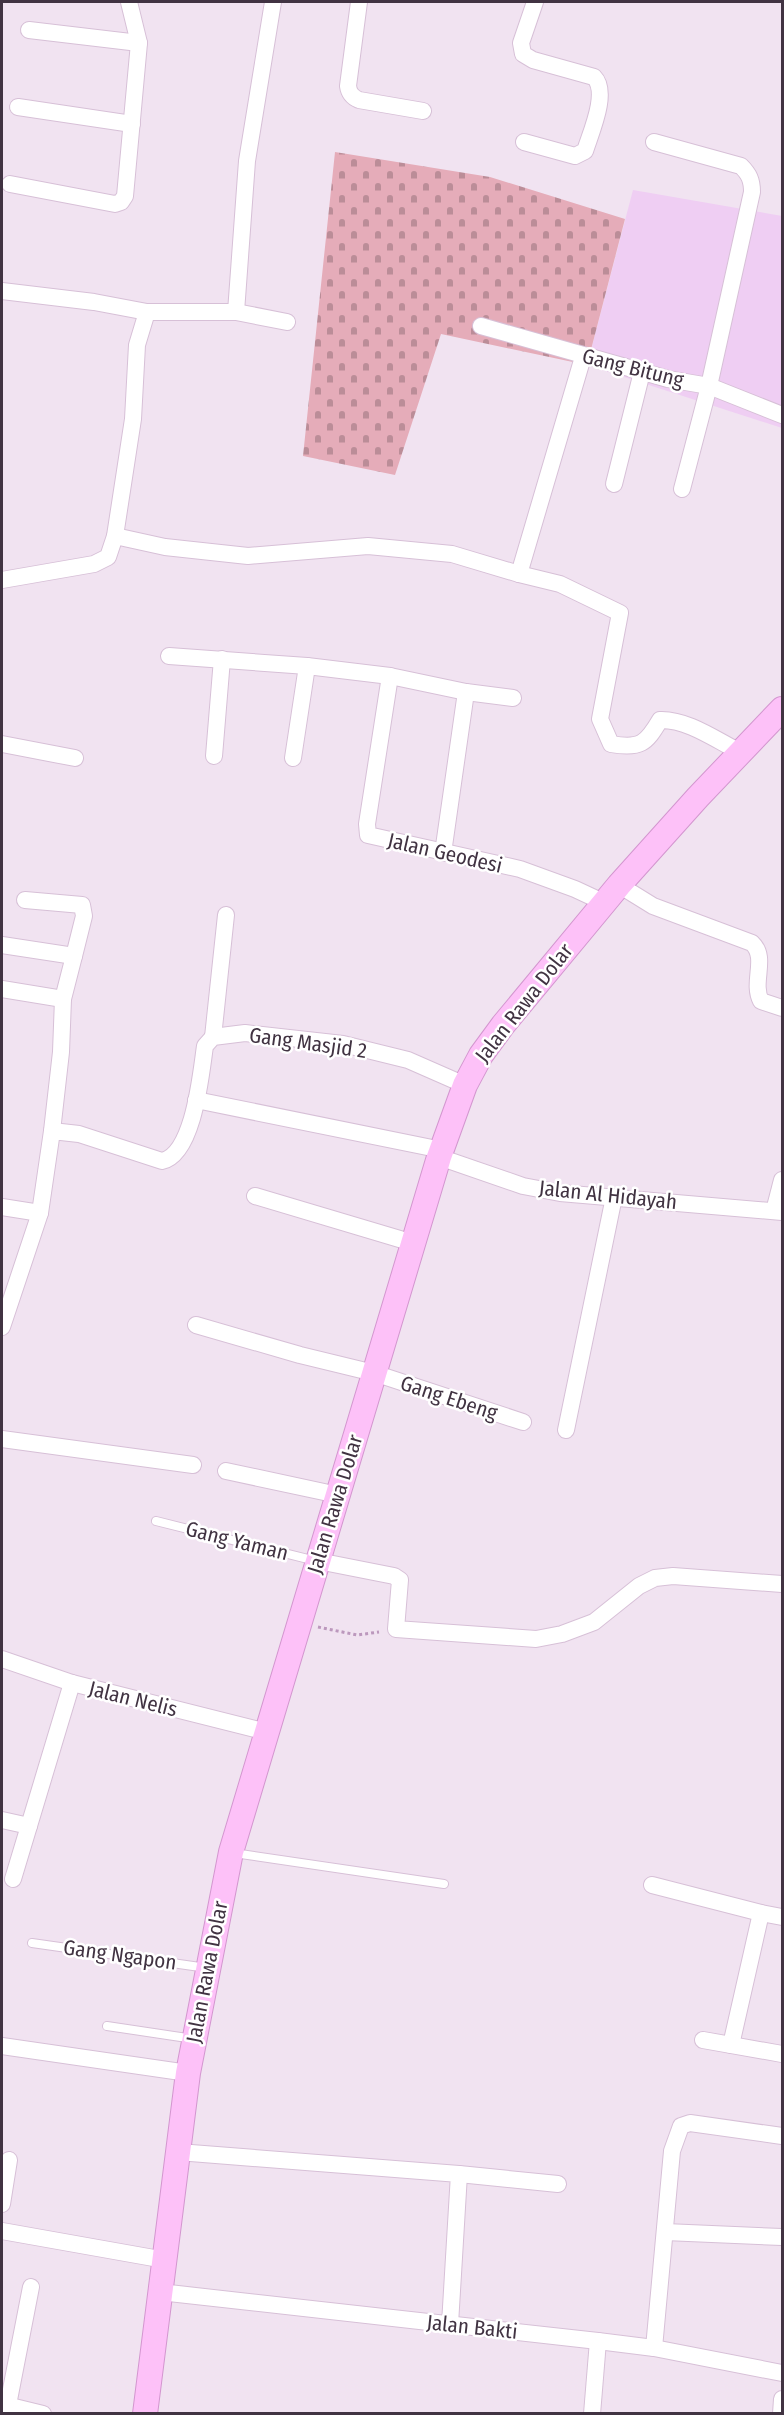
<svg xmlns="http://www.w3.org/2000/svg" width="784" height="2415" font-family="'Fira Sans Condensed',sans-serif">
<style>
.commercial{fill:#efcef3}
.cemetery{fill:url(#cemetery-stones)}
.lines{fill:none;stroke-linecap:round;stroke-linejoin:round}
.lane-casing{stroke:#d7c0d7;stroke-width:10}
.street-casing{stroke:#d7c0d7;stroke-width:18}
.secondary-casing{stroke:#d396cf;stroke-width:26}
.path{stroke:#bc98bd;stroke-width:3;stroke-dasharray:3 3;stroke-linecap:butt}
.lane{stroke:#fff;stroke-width:8}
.street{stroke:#fff;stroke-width:16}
.secondary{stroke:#fdc1f8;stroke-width:24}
.labels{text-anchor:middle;stroke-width:5;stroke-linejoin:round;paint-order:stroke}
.street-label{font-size:21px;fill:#413342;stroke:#fff}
</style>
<defs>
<pattern id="cemetery-stones" width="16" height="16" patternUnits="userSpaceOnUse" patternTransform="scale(1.5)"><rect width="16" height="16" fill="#e5acb9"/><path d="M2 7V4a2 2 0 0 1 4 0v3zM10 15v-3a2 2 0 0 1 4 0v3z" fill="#bb8d98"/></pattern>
</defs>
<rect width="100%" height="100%" fill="#f1e3f1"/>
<path class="commercial" d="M633,190L782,216V428L587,365Z"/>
<path class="cemetery" d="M335,152L490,177L625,219L587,365L441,334L395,475L303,456Z"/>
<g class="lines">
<g class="lane-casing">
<g id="lane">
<path d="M156,1521L316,1561"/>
<path d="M234,1853L444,1884"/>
<path d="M32,1943L207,1968"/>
<path d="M107,2026L194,2039"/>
</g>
</g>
<g class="street-casing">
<g id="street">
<path d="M359,2L348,86C349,93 352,97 359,100L423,111"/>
<path d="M29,30L139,43"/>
<path d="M18,107L132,124"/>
<path d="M524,142L575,156L585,151C591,132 609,92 594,77L533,60L523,54L521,43L535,2"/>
<path d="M654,142L741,166C749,174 752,180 752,192L709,386L682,489"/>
<path d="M10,184L115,204L121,202L125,196L139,43L129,2"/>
<path d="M2,291L94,302L147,312"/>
<path d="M236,312L247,161L273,2"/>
<path d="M481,326L668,379L709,386L782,415"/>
<path d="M614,484L642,372"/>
<path d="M115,536L165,547L248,556L368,546L452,554L519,574L560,584L620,613L600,719L611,744C640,749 646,744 660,720C687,719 716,740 740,752"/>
<path d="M519,574L583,357"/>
<path d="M2,580L94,564L108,557L115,536L133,419L137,345L147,312H236L287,322"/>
<path d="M169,656L307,666L390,676L466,692L513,698"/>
<path d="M390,676L367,824L368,835L520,869L575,889L605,903"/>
<path d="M2,744L75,758"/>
<path d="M214,756L222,659"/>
<path d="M293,758L307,666"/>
<path d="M443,853L466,692"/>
<path d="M619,885L653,906L752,943C768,958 751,982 761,1001L782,1008"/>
<path d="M25,900L82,905L84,916L74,956"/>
<path d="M2,945L74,956L63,999L61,1052L52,1131"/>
<path d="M2,989L63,999"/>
<path d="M213,1037L226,915"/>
<path d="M196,1100L442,1150"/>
<path d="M439,1157L523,1186L560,1193L782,1212"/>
<path d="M255,1196L413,1243"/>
<path d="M2,1207L40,1213"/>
<path d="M774,1211L782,1180"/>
<path d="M196,1325L300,1355L374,1373L523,1422"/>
<path d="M2,1327L40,1213L52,1131L79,1134L162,1161C194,1154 201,1073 205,1046L213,1037L245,1033L343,1044L408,1060L465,1085"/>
<path d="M566,1430L614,1197"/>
<path d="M2,1439L193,1465"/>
<path d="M226,1471L338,1495"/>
<path d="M318,1561L394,1576L400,1580L396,1629L536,1639L562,1634L594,1622L639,1586L655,1578L673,1576L782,1584"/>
<path d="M2,1659L72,1683L267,1732"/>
<path d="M2,1820L29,1826"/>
<path d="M13,1879L72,1683"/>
<path d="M652,1885L761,1913"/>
<path d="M703,2040L782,2054"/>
<path d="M731,2045L761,1913L782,1917"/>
<path d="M2,2046L188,2073"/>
<path d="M178,2152L459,2174L450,2324"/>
<path d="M459,2174L558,2184"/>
<path d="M2,2204L9,2160"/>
<path d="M2,2231L165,2260"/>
<path d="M665,2232L782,2237"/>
<path d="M160,2292L598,2341L654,2348L782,2373"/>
<path d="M654,2348L672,2151L681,2126L690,2123L782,2136"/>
<path d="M2,2404L43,2414"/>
<path d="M8,2405L31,2287"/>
<path d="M592,2414L598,2341"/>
<path d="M781,2414L782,2399"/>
</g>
</g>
<g class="secondary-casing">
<path id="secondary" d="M145,2414L188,2073L231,1852L439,1157L465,1085L481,1055L503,1025L619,885L698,797L782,709"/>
</g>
<path class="path" d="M318,1627L357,1635L379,1632"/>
<use href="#lane" class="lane"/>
<use href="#street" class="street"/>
<use href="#secondary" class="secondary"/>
</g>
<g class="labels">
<g class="street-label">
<text transform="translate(633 368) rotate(14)" y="7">Gang Bitung</text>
<text transform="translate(445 853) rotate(13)" y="7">Jalan Geodesi</text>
<text transform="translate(524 1003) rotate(-52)" y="7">Jalan Rawa Dolar</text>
<text transform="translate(308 1043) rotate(8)" y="7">Gang Masjid 2</text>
<text transform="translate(608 1195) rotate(6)" y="7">Jalan Al Hidayah</text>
<text transform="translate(449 1398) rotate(18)" y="7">Gang Ebeng</text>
<text transform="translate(335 1504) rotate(-73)" y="7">Jalan Rawa Dolar</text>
<text transform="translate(237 1541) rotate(14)" y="7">Gang Yaman</text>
<text transform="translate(133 1699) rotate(14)" y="7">Jalan Nelis</text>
<text transform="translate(120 1955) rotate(8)" y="7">Gang Ngapon</text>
<text transform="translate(207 1972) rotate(-79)" y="7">Jalan Rawa Dolar</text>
<text transform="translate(472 2327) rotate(6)" y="7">Jalan Bakti</text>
</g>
</g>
<rect width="784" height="2415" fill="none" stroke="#413342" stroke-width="6"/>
</svg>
